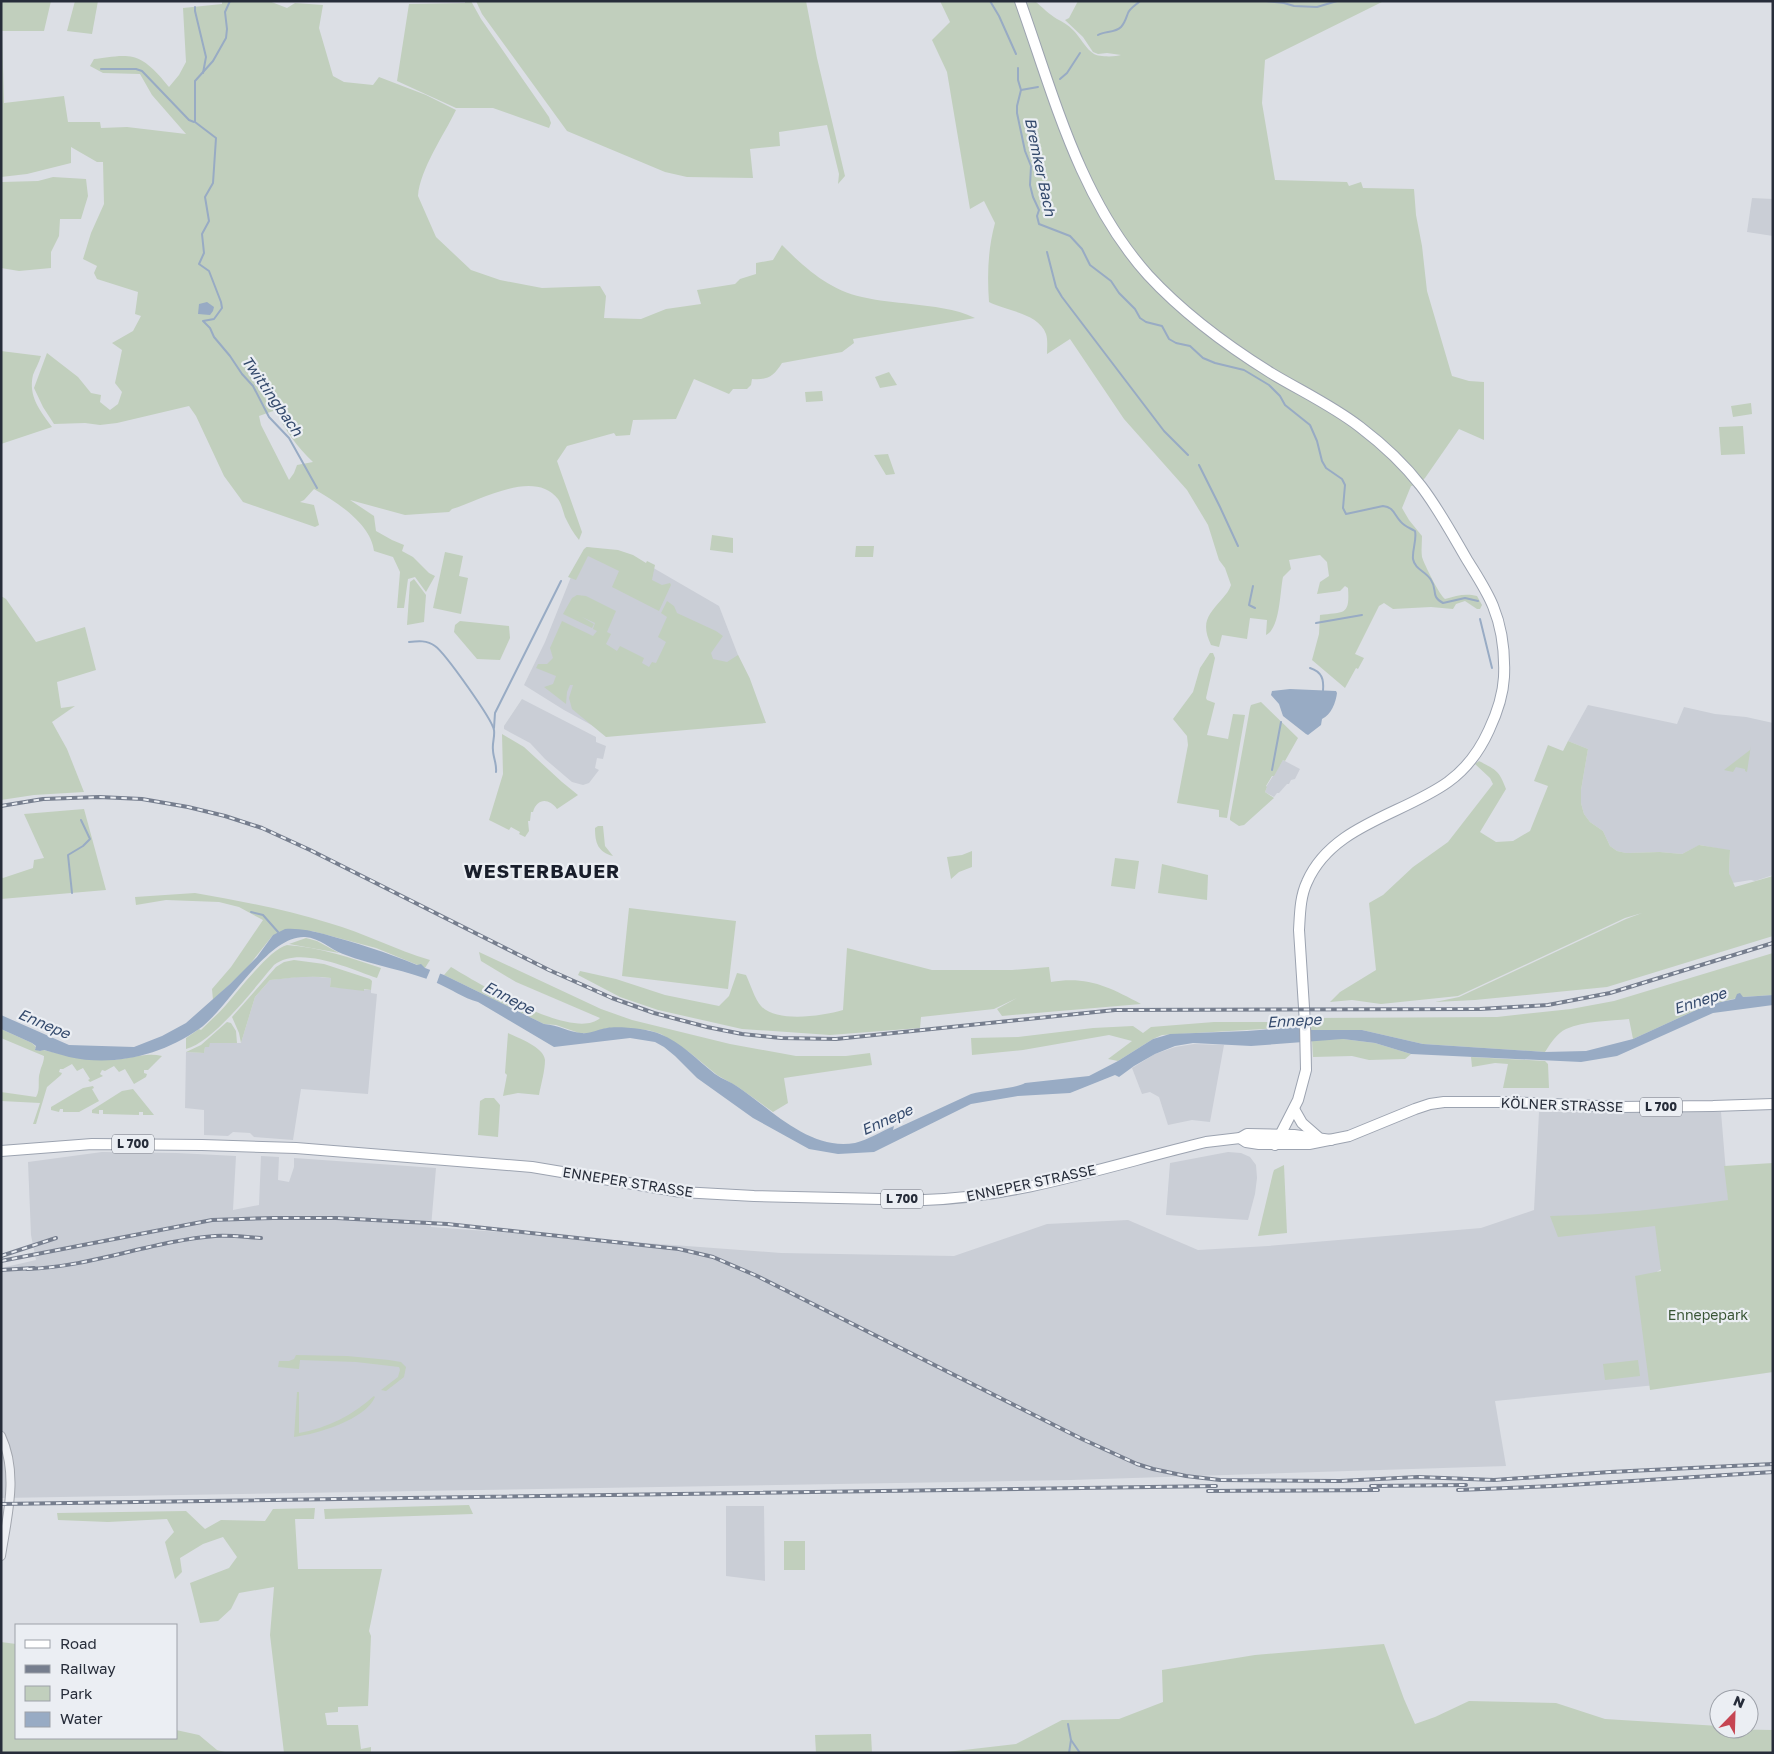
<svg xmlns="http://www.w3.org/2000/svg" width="1774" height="1754" font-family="'Golos Text',sans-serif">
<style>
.built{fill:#caced6}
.green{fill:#c1cfbd;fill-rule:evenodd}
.water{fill:#98abc4}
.pier{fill:#dcdfe5}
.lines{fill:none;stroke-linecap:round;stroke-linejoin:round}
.stream{stroke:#98abc4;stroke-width:2}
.minor-casing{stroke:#a2a6ae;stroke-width:10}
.major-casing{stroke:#9ca3b0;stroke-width:12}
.minor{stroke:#eef0f4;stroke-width:8}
.major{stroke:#fff;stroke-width:10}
.rail-casing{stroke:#767e8e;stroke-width:4}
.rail{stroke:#ebeef3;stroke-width:2;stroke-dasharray:5.5;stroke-linecap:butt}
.labels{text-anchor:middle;stroke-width:4.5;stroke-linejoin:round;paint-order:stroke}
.shield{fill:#ebeef3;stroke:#626772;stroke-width:1}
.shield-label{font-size:12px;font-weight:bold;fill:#272d3a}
.street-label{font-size:14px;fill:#272d3a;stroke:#ebeef3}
.park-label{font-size:14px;fill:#395535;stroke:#ebeef3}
.water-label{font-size:15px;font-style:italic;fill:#33496c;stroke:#ebeef3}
.district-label{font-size:19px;font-weight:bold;letter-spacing:1px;fill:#191e2b;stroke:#ebeef3}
</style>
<rect width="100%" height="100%" fill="#dcdfe5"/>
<g class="built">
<path d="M1752,198L1773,199V236L1747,232Z"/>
<path d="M586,547L631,555L719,606L738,655L750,679L713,668L608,734L564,710L524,685L545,642L571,577Z"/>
<path d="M522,699L596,737V742L606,746L603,759L597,758L595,768L599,770L589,783L583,785L572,782L545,759L530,743L504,729V726Z"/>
<path d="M1588,705L1677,724L1684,707L1715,714L1746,717L1773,723V875L1755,881L1751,880L1732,883L1729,873L1730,851L1700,845L1682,854L1660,852L1626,853L1617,851L1610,846L1603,831L1590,822L1584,814L1581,803V790L1588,749L1568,741Z"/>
<path d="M1283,760L1300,769L1295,779L1291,780L1289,784H1287L1279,793H1277L1274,797L1265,792L1267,787H1266Z"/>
<path d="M306,976L331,978L330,987L371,990V993L377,994L368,1094L301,1089L293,1140L254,1137L250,1133L233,1132L228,1136L204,1135V1110L185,1108L186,1052L204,1053L205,1047L210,1043H241L255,997L270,980Z"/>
<path d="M1194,1044L1224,1045L1210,1122L1192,1120L1168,1125L1159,1097L1150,1092L1142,1094L1132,1068L1155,1054L1175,1047Z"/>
<path d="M1539,1112H1721L1729,1209L1666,1266L1638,1284L1656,1385L1495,1401L1506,1466L1071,1480L1,1498V1268L36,1260L31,1235L28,1162L102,1152L177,1153L236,1156L233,1210L259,1205L261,1156L279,1157L278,1180L289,1182L294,1167V1158L436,1168L431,1227L781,1253L954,1256L1047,1224L1128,1220L1198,1250L1268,1246L1481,1228L1534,1210Z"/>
<path d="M1228,1152L1241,1153L1250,1157L1256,1165L1257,1178L1255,1194L1248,1220L1166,1215L1170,1163Z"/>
<path d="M726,1506H764L765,1581L726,1576Z"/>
</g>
<g class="green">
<path d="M1,1H51L44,31H2L4,103L64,96L68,122H100L101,128L127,127L186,134L152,95L140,74L103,73L90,66L94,59C105,58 121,54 133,57C147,60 160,76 169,87L179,75L186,62L183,8L222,4V1H269L287,8L295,3L323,5L319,28L333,76L344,82L373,85L379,77L426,95L456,110C444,135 420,169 418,196L436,237L471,270L500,280L542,288L600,286L606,296L604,318L641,319L666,309L701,304L697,290L735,284L740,279L756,274V263L773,260L782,245C805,268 829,290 862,297C878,301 895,302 911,304C933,307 955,308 975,318L853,339L854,343L842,352L782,363C773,377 768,380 752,379L751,385L747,389H733L729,394L694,379L676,419L633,420L630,435L616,436L614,433L567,446L557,461L582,532L579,540C573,533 569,525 565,517C563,511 561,503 558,499C534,468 479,501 452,509L449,512L405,515L350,500L374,516L376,531L392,540L404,545L402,551L413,557L429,573L435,576L426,592L415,577L408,579L404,608H397L400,572L393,557L374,551C371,524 337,502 314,489L304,500L300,502L314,505L319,525L315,527L243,502L224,476L196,416L189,406L117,423L100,425L85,423L54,424L43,407L34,388L47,353L78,377L91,393L101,395L100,402L110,410L118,404L122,392L115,383L122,350L112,343L133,331L141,316L135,314L138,292L97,279L94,273L97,266L83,259L91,233L104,204L103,162H97L71,147V163L27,174L1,177ZM276,410C283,428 298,448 313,462L297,465L294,473L289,480L261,425L259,416Z"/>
<path d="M75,1H98L92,34L67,31Z"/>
<path d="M465,1H471L481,19L549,117L551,123L549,128L493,108H456L397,81L409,4L465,3Z"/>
<path d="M476,1H806L817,58L845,176L838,184L839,174L827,125L779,132L780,146L750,149L753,178L687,177L665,172L567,131L482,14Z"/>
<path d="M940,1H1020L1023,3L1036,2C1042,7 1050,15 1057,19C1063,22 1068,25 1073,30C1080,37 1086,49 1094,54C1098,57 1116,57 1121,55L1107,53L1098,54L1093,52L1083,37L1065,20L1069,18L1078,1H1384L1265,60L1262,103L1275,180L1347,182L1349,186L1361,182L1363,188L1414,189L1416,215L1422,246L1427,291L1452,376L1469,381L1484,382V440L1459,429L1425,478L1419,484L1411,486L1402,508L1409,520L1422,536C1422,543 1421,550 1422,557C1424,564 1440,596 1445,599C1456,596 1465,593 1477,596L1482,605L1480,609H1477L1465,601L1456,604L1453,609L1431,607L1393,609L1384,603L1379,606L1355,654L1364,658L1358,669L1356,668L1345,688L1312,660L1319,634L1320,615C1344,612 1350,616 1348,588L1345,586L1340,591L1317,594L1320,582L1329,576L1327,562L1320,555L1289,560L1291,569L1283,577C1280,591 1280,629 1266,635L1267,620L1250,618L1247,639L1222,635L1219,647L1211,645C1201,623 1207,616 1222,599C1226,594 1229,591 1231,585L1225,568L1219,560L1208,525L1187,490L1124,419L1070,339L1047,354C1047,348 1048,340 1046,334C1039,313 1006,311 989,302C987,274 988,249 995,223L984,201L970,209L947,72L932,40L950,22Z"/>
<path d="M53,177L86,179L88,196L81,219H60L59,236L51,252V268L19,271L1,268V180L2,182L38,181Z"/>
<path d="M1,351L41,356C39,363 35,369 33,375C28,396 40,411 52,427L1,444Z"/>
<path d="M889,372L897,385L880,388L875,377Z"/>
<path d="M822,391L823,401L806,402L805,392Z"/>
<path d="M1751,403L1752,414L1733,417L1731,406Z"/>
<path d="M1743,426L1745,454L1721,455L1719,427Z"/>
<path d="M888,454L895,474L886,475L874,455Z"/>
<path d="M712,535L733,538V553L710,550Z"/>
<path d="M856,546H874L873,557H855Z"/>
<path d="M587,547L618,550L633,555L646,563L647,561L655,565L652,580L662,585L670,583L671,585L659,611L612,587L619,571L588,556L576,580L568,577L584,549Z"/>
<path d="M445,552L463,556L459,576L468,578L461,614L433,608Z"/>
<path d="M414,579L426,595L424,622L407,625L410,582Z"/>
<path d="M577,595L586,596L616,611L607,632L611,634L606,644L617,651L620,646L644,658L642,663L649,667L652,662L656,663L666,642L658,637L667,617L661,613L667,601L674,606L677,613L716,631L723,636L711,653L713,659L727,662L738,655L750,679L766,723L606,737L572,709L569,698L573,685H570L567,692L566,704L544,687L553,684L556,676L536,668L538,664H547L553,658L550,648L562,621L593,636L597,631L593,629L595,623L582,617L594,624L592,628L563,614L572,598Z"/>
<path d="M1,596L6,599L36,642L85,627L96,670L57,682L61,708L75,706L52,722L67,749L84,792L34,795L1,800Z"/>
<path d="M460,621L509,626L510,638L500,660L477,659L454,632L455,625Z"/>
<path d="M1210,653H1213L1215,658L1206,698L1207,700L1215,703L1207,735L1228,739L1233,714L1245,715L1227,818L1219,817V810L1177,803L1188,745L1187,736L1173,719L1193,692L1200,668Z"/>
<path d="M1261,702L1298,738L1285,761L1283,760L1274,776H1272L1266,786L1267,787L1265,792L1274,798L1244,825L1239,826L1230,820V818L1250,708L1251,705Z"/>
<path d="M502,734L524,747L562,782L578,795L557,809C549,798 537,798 533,812H531L530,821H528L529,831L525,837L519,834L520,832L511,827L509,830L489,820L503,774Z"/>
<path d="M1568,741L1588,749L1581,790V803L1584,814L1590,822L1603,831L1610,846L1617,851L1626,853L1660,852L1682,854L1699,845L1730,850L1729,873L1735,887L1773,876V936L1607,987L1475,1000L1435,1002L1459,997L1474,990L1626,919L1642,913L1625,918L1458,996L1381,1004L1352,1000L1330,1002L1340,992L1376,970L1369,903L1383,895L1413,867L1448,842L1493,784L1490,778L1475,764L1479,761C1496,770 1499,770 1506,789L1480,832L1496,842L1513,841L1530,831L1548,786L1534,781L1548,745L1563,751Z"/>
<path d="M1751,745L1747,772L1745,771V769L1736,767L1733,772L1724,770L1750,750Z"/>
<path d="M84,809L106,890L1,899V877L3,878L33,868L34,860L44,858L24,814Z"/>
<path d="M598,826H603L605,846L613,856C598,852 595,843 595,828Z"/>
<path d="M972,851V867L959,872L951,879L947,857L962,855Z"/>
<path d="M1115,858L1139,861L1135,889L1111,886Z"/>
<path d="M1162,864L1208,875L1207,900L1158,893Z"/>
<path d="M195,893C240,901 285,909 329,923C364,933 396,950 430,960L425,968L376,948L312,931L273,935L247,968L213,1000L212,989L231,967L263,920L239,907L219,902L166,900L136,905L135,897Z"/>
<path d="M629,908L736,921L728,989L622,976Z"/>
<path d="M306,938L317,941L339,953L289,944Z"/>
<path d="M287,945C319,947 351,958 381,968L377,978C350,969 300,945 274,965C255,987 214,1042 186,1049V1038L199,1029L201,1030C209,1022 218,1014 226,1005C239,990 270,949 287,945Z"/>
<path d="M847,948L932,970H1012L1049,967L1051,982C1088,976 1109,987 1141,1004L1002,1016L997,1009L1017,998L994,1009L921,1017L920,1028L830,1035L742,1029L658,1010L620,997L578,975L580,971L616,979L665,995L719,1006L729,996L737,973L746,975C750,983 755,1000 761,1006C777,1023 822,1016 843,1010Z"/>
<path d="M479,952L601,1009L632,1020L730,1044L796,1056H846L870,1053L872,1065L784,1078L788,1103L773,1112L738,1087L717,1075L689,1052L661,1034L648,1030L607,1028L592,1033H579L556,1025L544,1024L444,975L451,967C478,983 574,1042 600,1018L516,982L481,961Z"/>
<path d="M1773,953V995L1742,997L1707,1005L1633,1039L1629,1019C1609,1021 1585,1021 1566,1029C1557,1033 1550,1044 1545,1052L1423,1044L1362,1030H1311L1312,1018L1497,1017L1571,1009L1614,1001Z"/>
<path d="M294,960L324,964L370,979L372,981L371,990L364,989V991L330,987L331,978C311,975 291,978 270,980L255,997L241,1043L239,1033L232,1017L276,967L284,962Z"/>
<path d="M227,1022L231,1023L236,1031L237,1043H210L209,1047H205L204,1053L186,1052L201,1045Z"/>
<path d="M1214,1022H1294L1296,1027L1162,1035L1153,1039L1118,1061L1108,1059L1132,1041L1109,1035L1023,1050L972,1055L971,1038L1018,1037L1093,1028L1133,1026L1143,1033L1151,1027Z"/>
<path d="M1,1029L32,1043L36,1047L35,1049L40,1051L43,1050C66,1055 88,1061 112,1060C129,1059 146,1052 162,1056L148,1070H144V1073L147,1074L146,1077L134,1084L125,1069L119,1072L114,1066L105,1071L102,1070L100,1074L103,1076L90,1082L88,1080L90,1079L83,1068L77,1071L72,1064L63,1069H60L59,1072L62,1073L61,1075L47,1087L36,1124H33L40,1103L1,1101V1092L36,1097C41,1089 37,1080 40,1072C41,1066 44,1063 44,1056L1,1038Z"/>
<path d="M508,1033C518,1038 544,1047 545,1060C545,1071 541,1084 539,1095L518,1093L503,1096L507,1075L505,1073Z"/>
<path d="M1343,1039L1375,1043L1411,1054L1405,1059L1369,1060L1352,1056L1313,1057L1312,1040Z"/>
<path d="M1471,1057L1545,1061L1548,1064L1549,1088H1503L1508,1064L1495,1063L1472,1067Z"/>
<path d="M93,1086L94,1088L92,1089L99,1101L79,1112H63V1109H60L59,1112L51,1110V1107L83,1088Z"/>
<path d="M133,1089L154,1115H143V1112H139V1115L103,1114V1110H99V1114L92,1113V1110L122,1091Z"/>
<path d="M485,1098H494L500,1105L498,1137L478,1135L480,1101Z"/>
<path d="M1773,1163V1372L1650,1390L1635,1276L1661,1271L1655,1226L1558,1237L1550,1216C1610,1215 1669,1208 1728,1200L1724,1166Z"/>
<path d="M1284,1165L1287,1233L1258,1236L1273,1173L1274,1170Z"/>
<path d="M296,1355L347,1356L389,1360L401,1362L406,1367L404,1377L386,1391L381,1390L398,1377L400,1370L399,1367L356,1362L300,1360L299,1369L278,1367L279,1361H289L294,1359Z"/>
<path d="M1638,1360L1640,1376L1605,1380L1603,1364Z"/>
<path d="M297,1392H299V1433C328,1428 353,1415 374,1396L375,1397C365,1420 317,1434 294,1437Z"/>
<path d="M469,1505L473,1514L325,1519L324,1509Z"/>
<path d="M315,1508L314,1519H295L298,1569H382L369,1631L371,1636L368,1706L338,1707V1712L325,1713L327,1725H358L361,1749L371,1747V1753H284L270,1635L274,1587L239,1593L231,1609L218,1621L200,1623L190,1583L229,1568L237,1557L223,1537L203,1544L180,1558L182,1572L175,1579L165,1542L174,1532L167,1519L108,1522L58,1520L57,1513L186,1511L205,1529L221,1520L265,1521L273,1509Z"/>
<rect x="784" y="1541" width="21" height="29"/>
<path d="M1,1642L16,1644V1738H176V1730L199,1735L217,1750L229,1753H1Z"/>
<path d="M1384,1644L1404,1699L1415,1724L1435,1717L1469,1701L1556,1703L1605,1719L1719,1726V1729L1773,1730V1753H938L1016,1744L1062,1720L1119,1719L1163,1702L1162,1670L1255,1655Z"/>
<path d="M871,1734L872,1753H816L815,1735Z"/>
</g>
<g class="water">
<path d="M207,302L214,307L213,311L210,315L198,314L199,304Z"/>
<path d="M1290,689L1336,691L1337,693C1336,702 1331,715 1322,719L1321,725L1308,735L1306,734L1283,716L1279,704L1271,695L1272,691Z"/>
<path d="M285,929C299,928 311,931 324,934C356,943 386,952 417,965L421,964L425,968L444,975L544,1024C559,1025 568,1032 581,1033C591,1034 598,1029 607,1028C619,1026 648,1029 660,1034C681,1042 697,1060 715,1074C722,1079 731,1082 738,1087C772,1110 810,1151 855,1143C868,1140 882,1131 894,1126L893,1130L971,1094C986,1090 1015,1089 1025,1083L1089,1076L1118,1061L1153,1039L1170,1034L1247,1031L1296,1027L1311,1030H1362L1423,1044L1545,1052L1586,1051L1633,1039L1707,1005L1735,999L1737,994L1740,993L1743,997L1773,995V1005L1713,1013L1617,1056L1581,1062L1411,1054L1375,1043L1343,1039L1251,1046L1193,1043L1175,1046L1155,1054L1134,1066L1119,1077L1115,1075L1070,1093L1018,1096L971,1104L874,1152L838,1154L809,1149L753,1118L697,1078L675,1056L664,1047L655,1042L630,1038L554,1047L478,1002C463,998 451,989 437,983C407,970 374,966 343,954C330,949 320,938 305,937C267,935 228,1009 199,1029C162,1055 114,1067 69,1057C61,1055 52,1052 44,1050L40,1051L35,1050L36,1046L32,1043L1,1029V1015L69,1045L134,1047L162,1036L186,1023L230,984L257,957L273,935Z"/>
</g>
<path class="pier" d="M431,968L441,971L436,985L425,982Z"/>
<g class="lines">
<g class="stream">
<path d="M230,1L225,12L227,29L226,38L213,61L195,81V122L216,138L213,183L205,197L209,221L202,234L204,253L199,264L209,271L221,302L222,308L214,319L203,321L210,328L214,337L230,356L242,374L253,386L269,417L289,438L317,488"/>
<path d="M990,1L999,16L1016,54"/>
<path d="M1266,1L1284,3L1294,6L1317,7L1337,1"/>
<path d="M195,7V11L206,57L203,73"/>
<path d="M1098,35C1105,31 1115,33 1121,27C1125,23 1126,18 1128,13C1130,8 1136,5 1140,1"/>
<path d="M1018,68V80L1021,90L1017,106V113L1025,151L1031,166L1030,185L1033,197L1039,210L1037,216L1039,224L1070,236L1082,249L1090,265L1111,281L1119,293L1135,309L1140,318L1146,322L1162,326L1169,339L1176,343L1190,346L1203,358L1215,363L1244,370L1269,385L1280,396L1285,405L1310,425L1317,441L1322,461L1326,468L1342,479L1345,485L1343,508L1346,514L1383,506C1394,507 1394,515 1401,522C1404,526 1410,528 1415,531C1417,540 1412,550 1413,559C1415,570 1426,571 1431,580C1438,590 1430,596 1443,603L1465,598L1478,601"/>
<path d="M101,69H136L142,71L189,120L194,122"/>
<path d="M1060,79L1067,73L1080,53"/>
<path d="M1021,90L1038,87"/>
<path d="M1047,252L1056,287L1062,297L1164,431L1188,455"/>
<path d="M1199,465L1220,507L1238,546"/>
<path d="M1253,586L1249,605L1255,608"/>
<path d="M1480,619L1492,668"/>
<path d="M1316,623L1362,615"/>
<path d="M409,642C418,641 427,640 435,646C445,653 492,719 494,730C495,737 492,743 493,750C493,757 497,764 496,772"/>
<path d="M1310,668C1322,672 1324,679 1323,691"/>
<path d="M494,728L495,713L561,581"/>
<path d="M1272,770L1281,722"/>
<path d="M72,893L68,855L83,846L90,839L81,820"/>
<path d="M251,912L263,915L278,932"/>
<path d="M1,1483V1497"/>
<path d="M1068,1724L1071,1740L1069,1753"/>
<path d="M1071,1740L1080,1753"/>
</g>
<g class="minor-casing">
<path id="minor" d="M1,1436C19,1474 7,1517 1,1556"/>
</g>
<g class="major-casing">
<g id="major">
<path d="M1020,1C1054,96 1079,198 1148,275C1184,314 1226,345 1271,373C1301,391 1333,406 1360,427C1381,443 1404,464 1421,486C1438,508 1452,534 1466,558C1475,573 1486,589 1493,606C1502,628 1505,654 1504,677C1503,696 1497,713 1489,730C1480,750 1466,769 1448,782C1402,815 1332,825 1307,882C1300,897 1300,914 1299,930L1305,1023L1306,1070L1298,1100L1275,1145"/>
<path d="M1294,1109L1302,1123L1318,1137"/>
<path d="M1240,1138L1246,1142L1259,1144H1309L1349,1136L1415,1109L1430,1104L1444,1102H1508L1620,1107L1713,1106L1773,1104"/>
<path d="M1,1151L92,1144L202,1145L296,1148L532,1167L681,1192L754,1196L924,1200C1020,1197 1114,1164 1206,1142L1240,1138L1247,1134L1294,1135L1331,1140"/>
</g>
</g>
<use href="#minor" class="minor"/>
<use href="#major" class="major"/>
<g class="rail-casing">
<g id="rail">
<path d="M1,806L43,799L99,797L142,799L188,807L225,816L262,828L310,850L549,970L612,998L654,1013L707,1027L742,1034L781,1038L836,1039L1115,1010L1480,1009L1548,1005L1610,993L1773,943"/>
<path d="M1,1256L56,1238"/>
<path d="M1,1261L212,1220L273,1218H336L447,1224L679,1249L713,1257L757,1276L1082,1439L1137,1464L1153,1469L1186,1476L1220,1480L1340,1481L1418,1477L1494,1480L1610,1472L1773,1464"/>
<path d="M27,1269C91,1267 152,1241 215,1236C230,1235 246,1237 261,1238"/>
<path d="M1,1270L34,1268"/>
<path d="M1371,1486L1466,1485"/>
<path d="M1458,1490L1554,1486L1773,1472"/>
<path d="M1208,1491L1378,1490"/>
<path d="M1,1504L1216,1486"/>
</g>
</g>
<use href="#rail" class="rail"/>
</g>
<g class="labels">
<g class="shield">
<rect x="1640" y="1097.5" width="42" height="19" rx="4"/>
<rect x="112" y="1134.5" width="42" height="19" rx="4"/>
<rect x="881" y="1189.5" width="42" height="19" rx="4"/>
</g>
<g class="shield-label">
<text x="1661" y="1111">L 700</text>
<text x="133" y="1148">L 700</text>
<text x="902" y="1203">L 700</text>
</g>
<g class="street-label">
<text transform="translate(1562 1105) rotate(2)" y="5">KÖLNER STRASSE</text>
<text transform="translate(628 1182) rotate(9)" y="5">ENNEPER STRASSE</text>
<text transform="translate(1031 1183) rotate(-12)" y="5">ENNEPER STRASSE</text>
</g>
<g class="park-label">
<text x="1708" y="1320">Ennepepark</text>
</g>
<g class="water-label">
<text transform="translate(1040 167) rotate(78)" y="5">Bremker Bach</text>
<text transform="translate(272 396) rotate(55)" y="5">Twittingbach</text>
<text transform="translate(509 998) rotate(28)" y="5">Ennepe</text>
<text transform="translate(1700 1001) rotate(-18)" y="5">Ennepe</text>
<text transform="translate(1294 1021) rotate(-3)" y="5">Ennepe</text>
<text transform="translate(44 1024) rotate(23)" y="5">Ennepe</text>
<text transform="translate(887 1120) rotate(-24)" y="5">Ennepe</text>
</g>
<g class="district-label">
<text x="542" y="878">WESTERBAUER</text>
</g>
</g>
<rect width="1774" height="1754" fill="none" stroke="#272d3a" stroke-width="5"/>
<rect x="15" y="1624" width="162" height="115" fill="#ebeef3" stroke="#9da1a9"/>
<rect x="25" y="1640" width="25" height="8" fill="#ffffff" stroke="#9da1a9"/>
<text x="60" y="1649" font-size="15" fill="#272d3a">Road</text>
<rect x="25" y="1665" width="25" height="8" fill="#767e8e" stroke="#9da1a9"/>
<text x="60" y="1674" font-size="15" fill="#272d3a">Railway</text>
<rect x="25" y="1686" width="25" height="15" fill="#c1cfbd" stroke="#9da1a9"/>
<text x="60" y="1699" font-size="15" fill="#272d3a">Park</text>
<rect x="25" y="1712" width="25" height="15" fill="#98abc4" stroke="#9da1a9"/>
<text x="60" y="1724" font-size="15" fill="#272d3a">Water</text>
<g transform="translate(1734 1714) rotate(23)"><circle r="24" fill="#ebeef3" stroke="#9da1a9"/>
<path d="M0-4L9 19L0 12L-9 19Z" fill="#c64552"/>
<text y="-8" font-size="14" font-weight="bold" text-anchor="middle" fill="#272d3a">N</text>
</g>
</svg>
